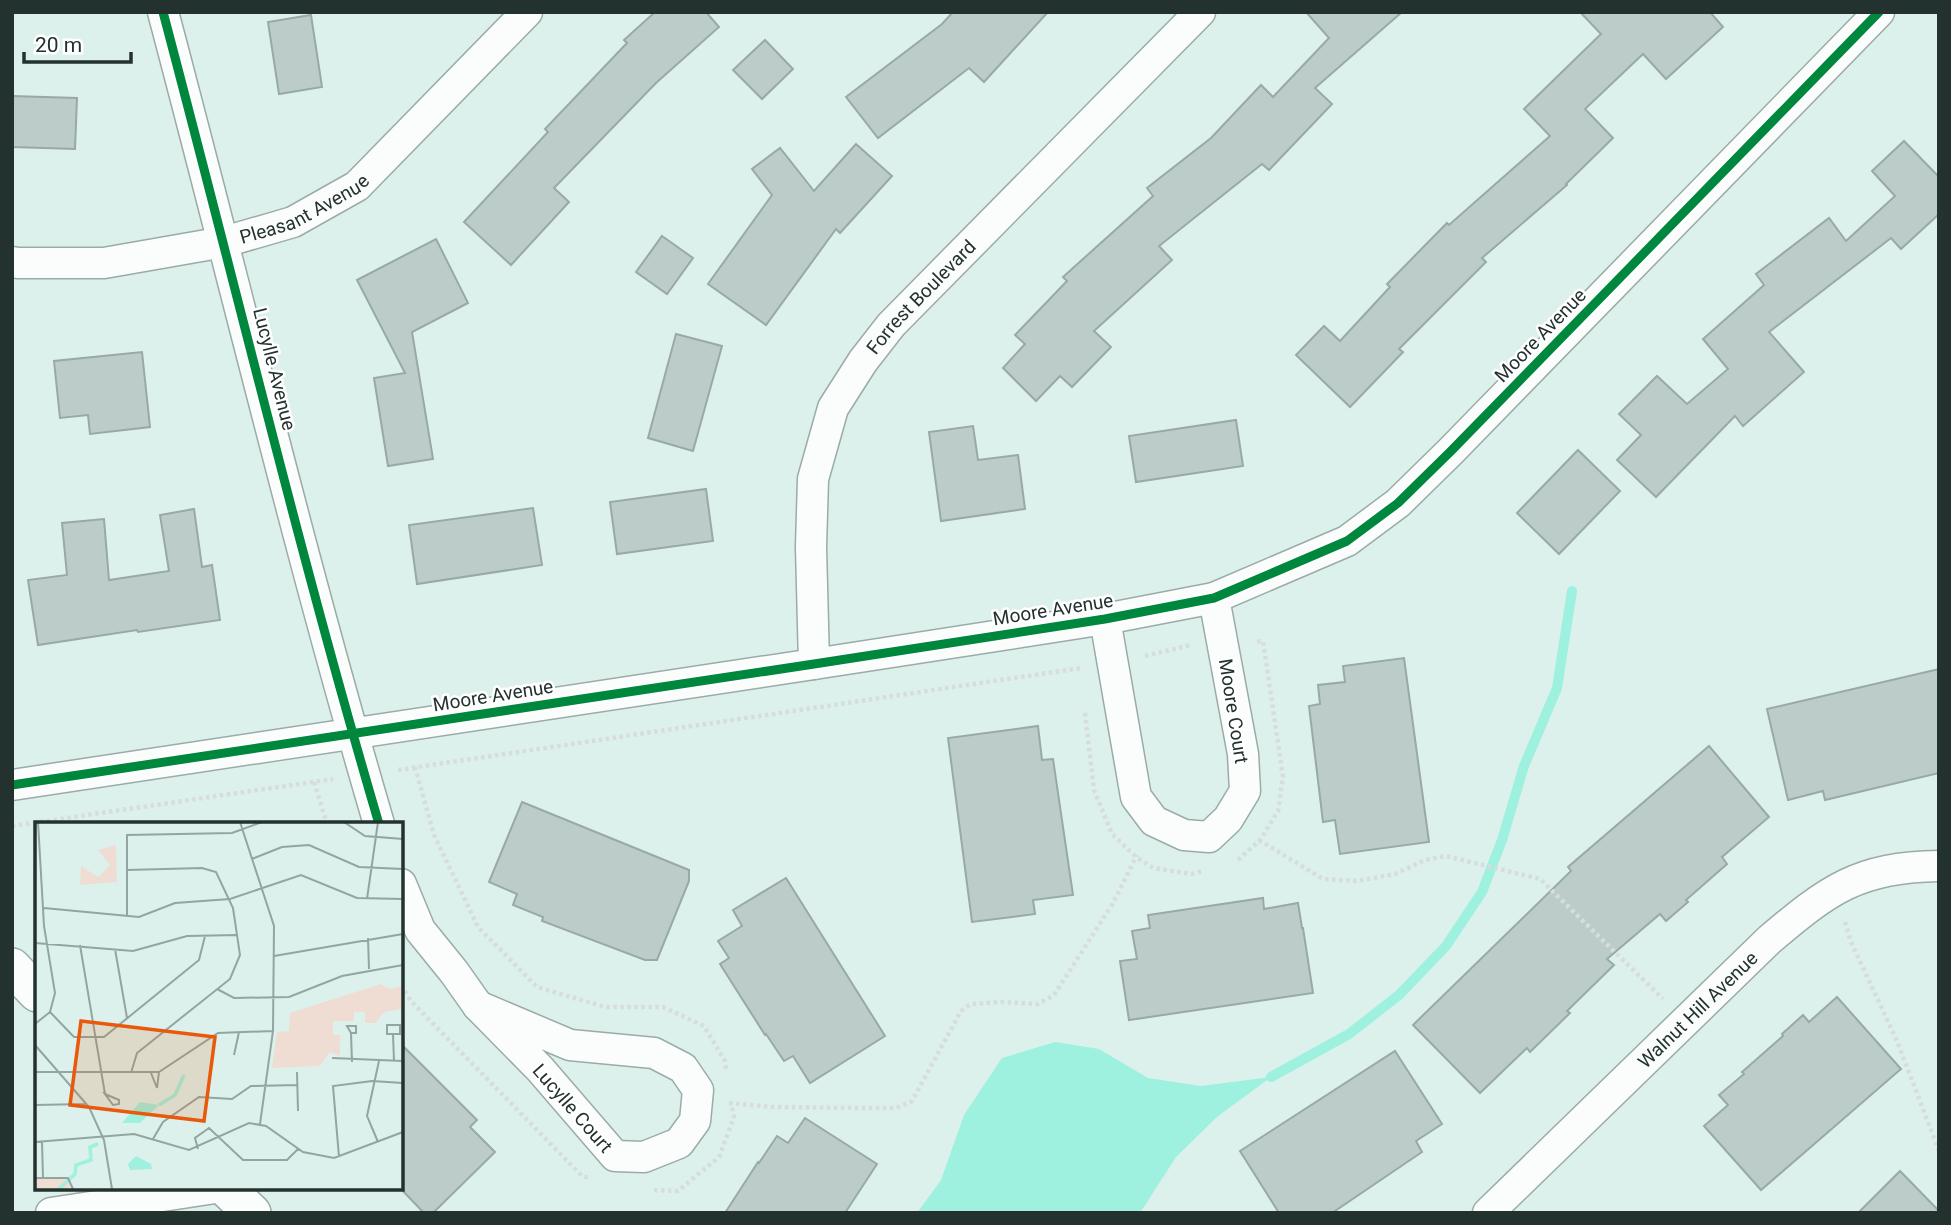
<svg xmlns="http://www.w3.org/2000/svg" width="1951" height="1225" font-family="Roboto,sans-serif">
<style>
.water{fill:#9ef0df}
.lines{fill:none;stroke-linecap:round;stroke-linejoin:round}
.stream{stroke:#9ef0df;stroke-width:10}
.building{fill:#bccdc9;stroke:#99a9a6;stroke-width:2}
.minor-casing{stroke:#9baba7;stroke-width:33}
.tertiary-casing{stroke:#9baba7;stroke-width:40}
.path{stroke:#d7dddc;stroke-width:4.5;stroke-dasharray:3.5 3.5;stroke-linecap:butt}
.minor{stroke:#fafdfc;stroke-width:30}
.tertiary{stroke:#fafdfc;stroke-width:37}
.cycleway-casing{stroke:#fff;stroke-width:13}
.cycleway{stroke:#00873e;stroke-width:9}
.labels{text-anchor:middle;stroke-width:5;stroke-linejoin:round;paint-order:stroke}
.street-label{font-size:19px;fill:#23322f;stroke:#fff}
.inset-river{fill:none;stroke:#9ef0df;stroke-width:3.5}
.inset-road{fill:none;stroke:#92a5a0;stroke-width:2}
.view{fill:#e8590c;fill-opacity:0.15;stroke:#e8590c;stroke-width:3.5}
.inset-edge{fill:none;stroke:#23322f;stroke-width:3.5}
</style>
<rect width="100%" height="100%" fill="#dcf1ec"/>
<path class="water" d="M1055,1042L1099,1049L1148,1078L1201,1086L1271,1077L1217,1117L1176,1157L1140,1213H917L941,1180L964,1115L1002,1058Z"/>
<g class="lines">
<path class="stream" d="M1271,1077L1349,1034L1399,995L1446,946L1482,892L1502,840L1524,766L1557,688L1572,591"/>
</g>
<g class="building">
<path d="M655,12H706L719,27L656,83L554,188L569,202L511,265L464,222L548,132L545,129L627,43L624,40Z"/>
<path d="M953,12H1048L984,82L969,68L878,138L846,97L942,24Z"/>
<path d="M1306,12H1402L1315,88L1332,104L1269,170L1262,164L1159,246L1172,260L1094,331L1111,347L1072,387L1060,376L1036,401L1003,368L1025,344L1015,335L1067,281L1063,277L1153,196L1147,188L1211,138L1261,85L1273,97L1329,38Z"/>
<path d="M1580,12H1710L1723,27L1666,79L1643,54L1585,109L1613,138L1566,184L1567,185L1482,258L1486,262L1399,349L1403,352L1350,407L1296,355L1324,326L1340,341L1390,287L1387,284L1447,223L1449,225L1550,136L1524,109L1601,34Z"/>
<path d="M311,15L322,87L279,94L268,22Z"/>
<path d="M765,40L793,69L762,99L733,70Z"/>
<path d="M12,96L77,98L75,149L12,147Z"/>
<path d="M1904,141L1939,177V214L1901,249L1891,238L1769,332L1804,372L1743,426L1735,416L1656,497L1617,460L1641,435L1619,414L1657,376L1687,404L1728,369L1703,339L1764,285L1756,274L1829,218L1846,241L1895,196L1872,171Z"/>
<path d="M856,144L892,176L840,233L836,229L766,325L708,284L772,195L752,169L780,148L814,191Z"/>
<path d="M662,236L693,258L667,294L636,272Z"/>
<path d="M436,239L468,303L412,332L433,459L388,466L374,378L405,373L357,280Z"/>
<path d="M676,334L722,346L693,451L648,438Z"/>
<path d="M142,352L150,427L90,434L88,415L60,418L54,361Z"/>
<path d="M1236,420L1243,466L1136,482L1129,436Z"/>
<path d="M973,426L978,460L1018,455L1025,509L941,521L929,432Z"/>
<path d="M1578,450L1620,491L1559,554L1517,513Z"/>
<path d="M706,489L713,541L617,554L610,502Z"/>
<path d="M533,508L542,565L417,584L409,525Z"/>
<path d="M194,509L202,567L212,565L220,620L138,632L137,630L38,645L28,580L67,575L62,523L104,519L109,580L169,571L160,515Z"/>
<path d="M1404,658L1429,842L1340,854L1335,820L1323,822L1309,706L1320,704L1318,685L1345,682L1343,666Z"/>
<path d="M1939,669V773L1825,800L1823,791L1788,800L1767,709Z"/>
<path d="M1038,726L1042,760L1053,759L1073,895L1033,900L1035,914L972,922L948,738Z"/>
<path d="M1709,746L1769,817L1722,857L1727,864L1686,900L1688,902L1666,921L1660,914L1607,959L1614,965L1567,1011L1570,1013L1530,1052L1527,1048L1480,1093L1413,1025L1571,871L1568,867Z"/>
<path d="M522,802L689,870V881L657,960H645L542,921L543,917L513,905L517,894L489,882Z"/>
<path d="M786,878L885,1036L810,1083L793,1056L784,1061L766,1034L765,1035L720,964L729,958L718,941L742,926L733,910Z"/>
<path d="M1263,898L1264,909L1298,903L1302,928H1303L1313,993L1129,1020L1120,961L1137,959L1132,931L1150,928L1148,915Z"/>
<path d="M1837,997L1901,1069L1761,1190L1704,1126L1728,1105L1719,1095L1744,1074L1742,1072L1783,1036L1782,1034L1803,1015L1809,1022Z"/>
<path d="M401,1044L477,1120L470,1127L495,1152L433,1213H424L401,1189Z"/>
<path d="M1395,1051L1442,1124L1416,1141L1422,1152L1332,1213H1279L1240,1151Z"/>
<path d="M805,1118L877,1164L845,1213H725L758,1162L759,1163L777,1136L788,1143Z"/>
<path d="M1900,1171L1939,1211V1213H1858Z"/>
</g>
<g class="lines">
<g class="minor-casing">
<g id="minor">
<path d="M163,12C235,283 300,556 379,824"/>
<path id="s1" d="M12,262L18,263H104L224,242L293,222L357,186L527,12"/>
<path d="M1105,619L1136,797L1154,821L1184,835L1209,837L1228,819L1245,791L1243,754L1214,598"/>
<path id="s2" d="M814,664L811,547L813,479L833,408L863,361L891,325L1200,12"/>
<path d="M12,785L814,664L1105,619L1214,598L1347,541L1398,503L1451,451L1879,12"/>
<path d="M401,884L420,930L454,972L478,1006"/>
<path d="M478,1006L570,1045L654,1053L683,1068L698,1090L695,1121L679,1143L644,1157L615,1156L540,1069Z"/>
<path d="M51,1213L215,1188"/>
<path id="s3" d="M1488,1213L1769,940C1828,890 1858,867 1939,866"/>
</g>
</g>
<g class="tertiary-casing">
<g id="tertiary">
<path d="M12,967L37,993"/>
<path d="M226,1188L252,1213"/>
</g>
</g>
<g class="path">
<path d="M1145,656L1191,645"/>
<path d="M1085,713L1094,790L1112,834L1136,857L1153,868L1192,874L1203,871"/>
<path d="M415,767L434,835L478,927L537,987L605,1007H663L704,1026L725,1061L726,1070"/>
<path d="M398,770L1081,668"/>
<path d="M314,782L327,824"/>
<path d="M12,826L333,779"/>
<path d="M1259,840L1323,879L1357,881L1395,874L1425,860L1446,856L1540,879L1663,999"/>
<path d="M1238,860L1260,840L1278,811L1283,777L1263,641L1255,642"/>
<path d="M1845,922L1851,942L1897,1041L1939,1151"/>
<path d="M401,985L411,1001L582,1176L590,1178"/>
<path d="M729,1103L772,1107L864,1108H896L912,1101L961,1011L971,1004L1003,1002L1038,1004L1054,995L1112,905L1137,855"/>
<path d="M654,1190L678,1191L719,1157L734,1117L731,1103"/>
</g>
<use href="#minor" class="minor"/>
<use href="#tertiary" class="tertiary"/>
<g class="cycleway-casing">
<g id="cycleway">
<path d="M163,12C235,283 300,556 379,824"/>
<path d="M12,785L814,664L1105,619L1214,598L1347,541L1398,503L1451,451L1879,12"/>
</g>
</g>
<use href="#cycleway" class="cycleway"/>
</g>
<g class="labels">
<g class="street-label">
<text dy="7" stroke="none"><textPath href="#s1" startOffset="301">Pleasant Avenue</textPath></text>
<text dy="7" stroke="none"><textPath href="#s2" startOffset="401">Forrest Boulevard</textPath></text>
<text transform="translate(1540 335) rotate(-46)" y="7">Moore Avenue</text>
<text transform="translate(275 369) rotate(76)" y="7">Lucylle Avenue</text>
<text transform="translate(1053 609) rotate(-9)" y="7">Moore Avenue</text>
<text transform="translate(493 695) rotate(-9)" y="7">Moore Avenue</text>
<text transform="translate(1234 711) rotate(81)" y="7">Moore Court</text>
<text dy="7" stroke="none"><textPath href="#s3" startOffset="292">Walnut Hill Avenue</textPath></text>
<text transform="translate(573 1108) rotate(49)" y="7">Lucylle Court</text>
</g>
</g>
<g transform="translate(35 822)">
<rect width="368" height="368" fill="#dcf1ec"/>
<path d="M81,23L82,60L45,63L46,44L63,55L75,43L63,28ZM346,162L355,167L367,164V187L349,190L341,201H330V190H319V199H298V213H305V234L295,230L285,244L237,246L242,210L254,209L255,191ZM0,357H33L36,367H0Z" fill="#efddd4"/>
<path d="M105,280L124,283L105,301H87ZM101,334L116,342L117,347L95,348L93,342Z" fill="#9ef0df"/>
<path class="inset-river" d="M124,283L140,273L149,253M24,367L40,352L41,343L56,338L55,325L63,322"/>
<path class="inset-road" d="M205,0L239,104L238,209L225,302M309,0L330,14L368,17M217,37L247,25L274,23L324,45L368,47M92,48L167,46L181,50L198,86L205,133L195,157L102,231L96,251M332,77L343,0M9,86L104,95L140,81L195,77L266,53L322,76L368,77M92,95V13L197,11L227,0M333,116L334,147M0,121L98,129L152,114L203,113M45,123L70,272M80,127L92,196M239,134L368,112M182,167L199,176L254,175L307,154L368,143M15,190L39,215H69L164,138L170,114M0,202L15,190L20,171L9,104L3,0M316,211L312,204H321V211H316L317,240M358,212H352V203H365V212H358L359,239M0,223L54,285L69,318L77,367M199,233L204,210M297,236L368,239M0,250H124L183,211L238,209M262,250L263,289M116,251L122,266L124,250M70,272L84,278V282L78,283ZM0,283L50,282M118,317L128,300L164,275L197,277L216,264L262,263M0,320L99,312L154,328L214,301L231,304L268,330L299,336L368,310M7,320L8,356M343,320L332,294L344,239M163,327L160,316L174,306L208,338H252L263,327M304,335L298,264L337,259L368,261M0,356H33L38,367"/>
<path class="view" d="M46,199L180,215L169,299L35,283Z"/>
<rect width="368" height="368" class="inset-edge"/>
</g>
<rect width="1951" height="1225" fill="none" stroke="#23322f" stroke-width="28"/>
<path d="M24 52v10h107v-10" fill="none" stroke="#23322f" stroke-width="3.5"/>
<text x="35" y="52" font-size="21" fill="#23322f" stroke="#ffffff" stroke-width="5" paint-order="stroke">20 m</text>
</svg>
